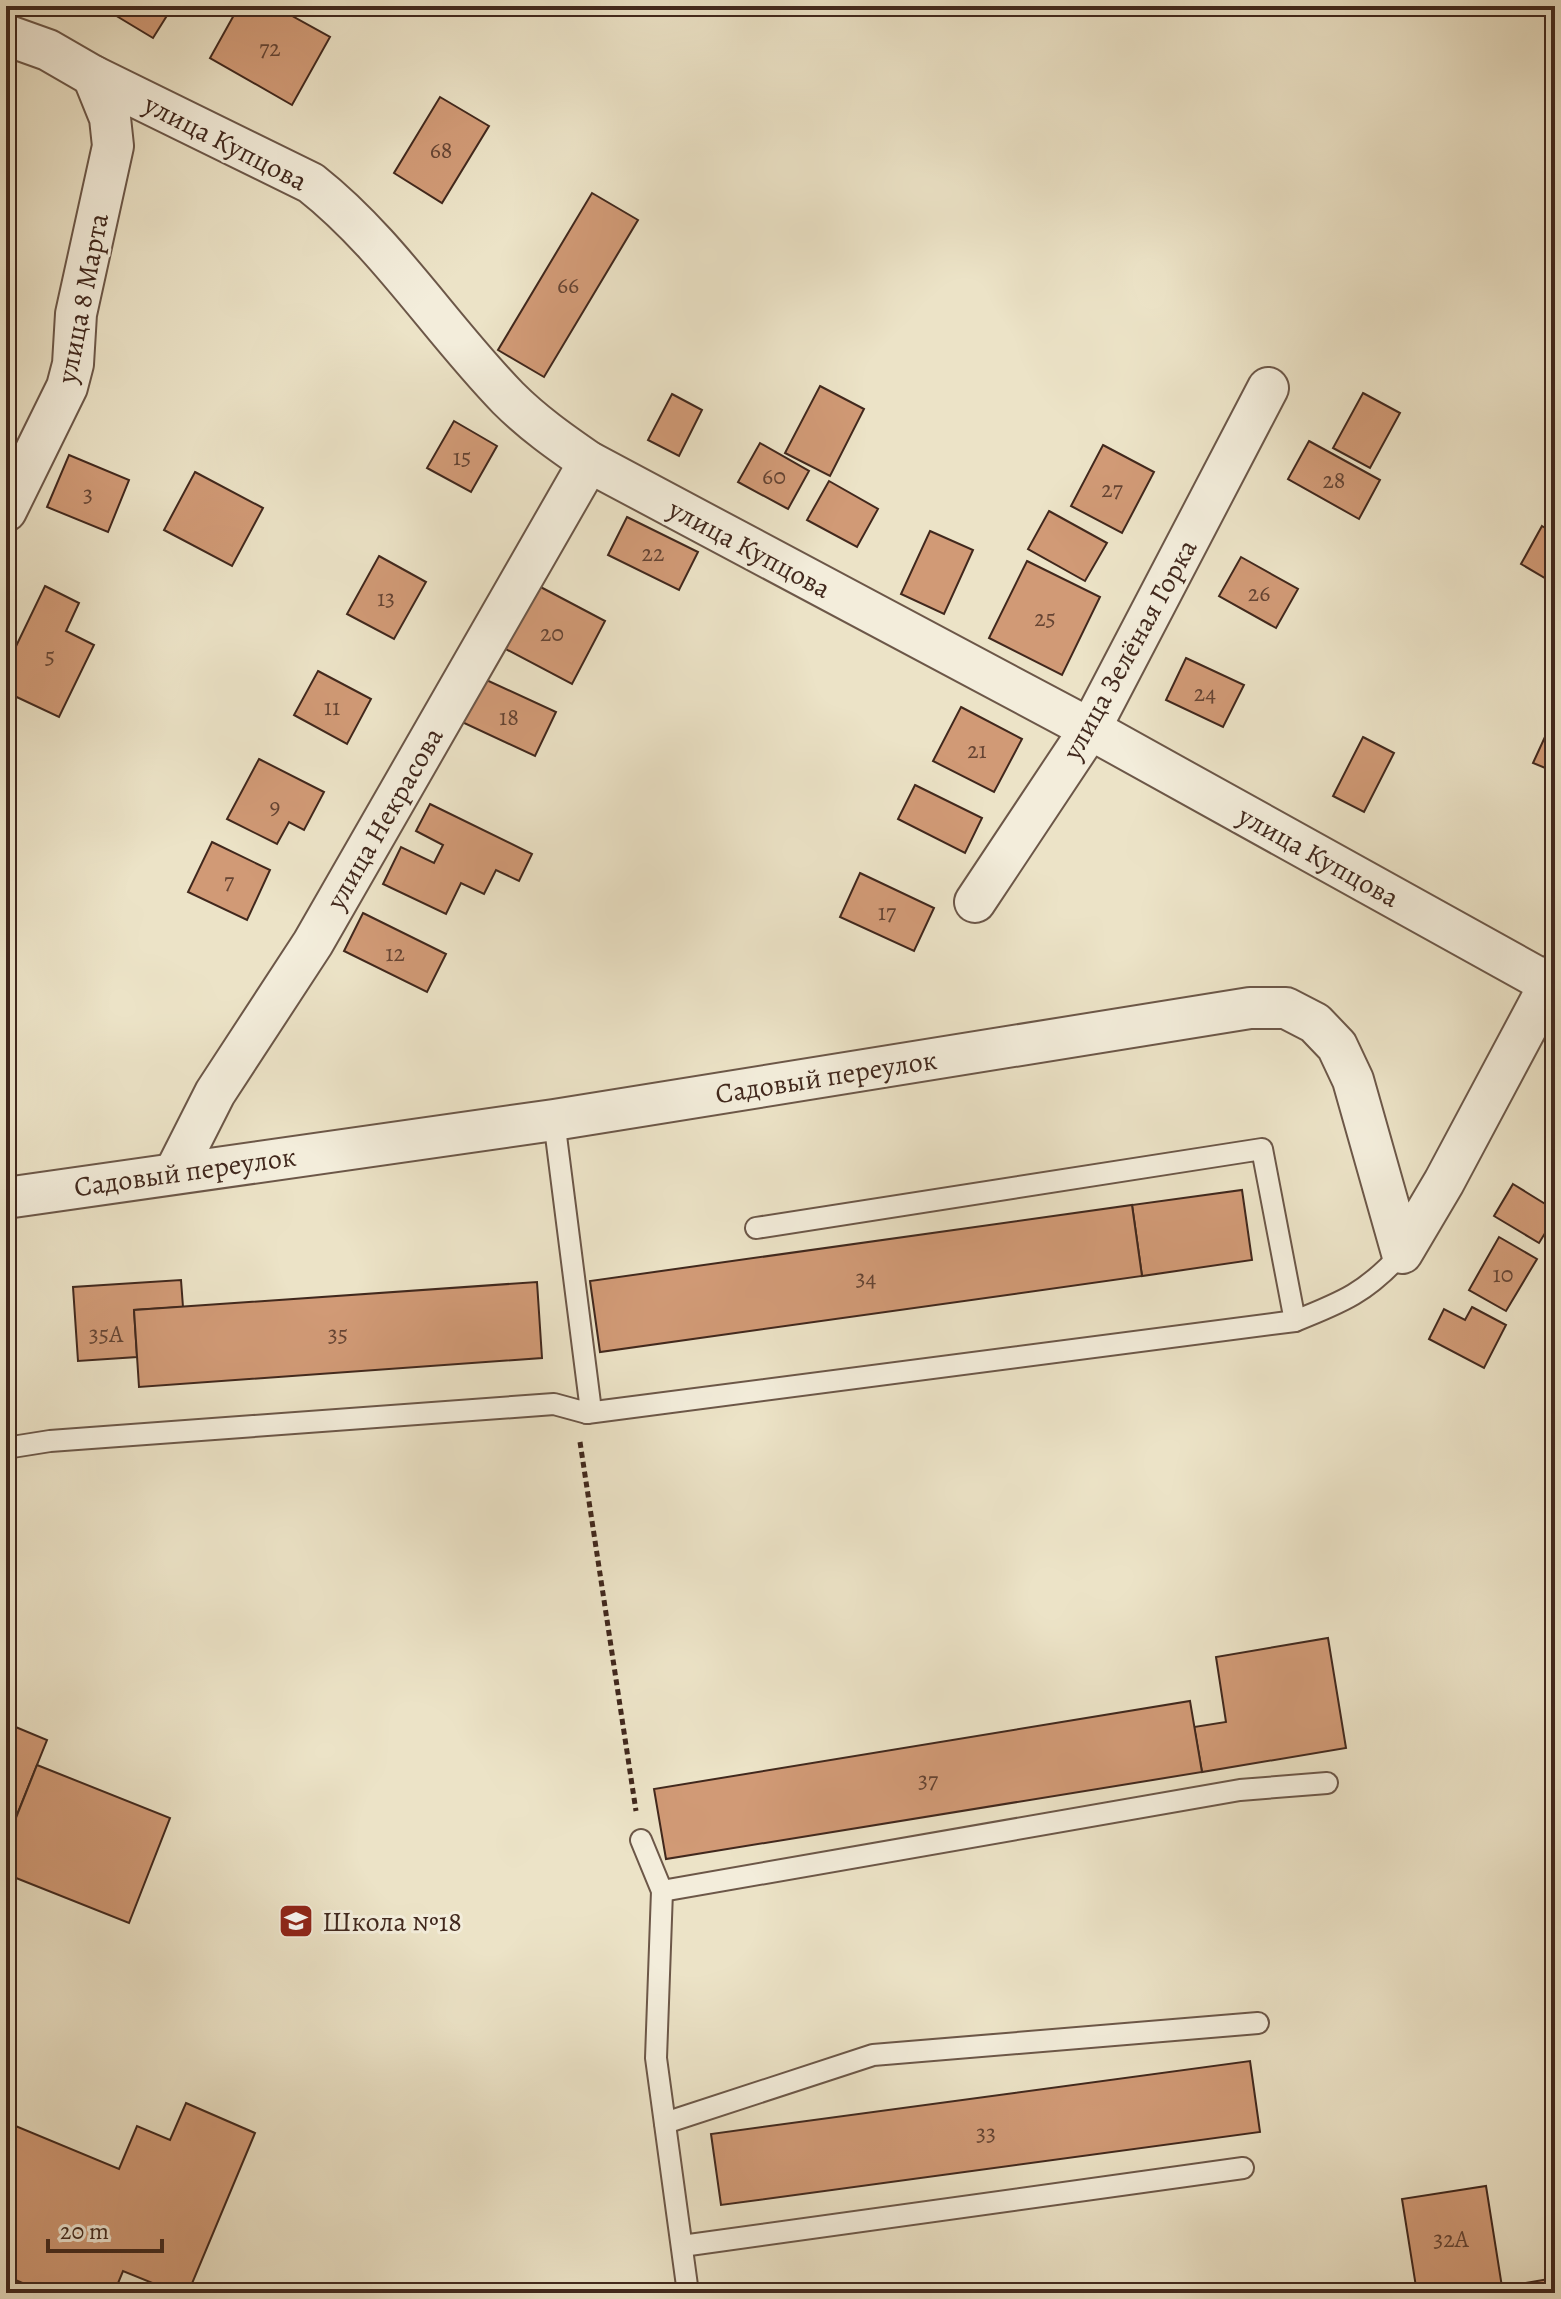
<svg xmlns="http://www.w3.org/2000/svg" width="1561" height="2299" font-family="Alegreya,serif">
<style>
.building{fill:#d19a76;stroke:#41281d;stroke-width:2}
.lines{fill:none;stroke-linecap:round;stroke-linejoin:round}
.lane-casing{stroke:#6c5748;stroke-width:24}
.street-casing{stroke:#6c5748;stroke-width:44}
.path{stroke:#41281d;stroke-width:5;stroke-dasharray:6 4;stroke-linecap:butt}
.lane{stroke:#f3eddb;stroke-width:20}
.street{stroke:#f3eddb;stroke-width:40}
.labels{text-anchor:middle;stroke-width:6;stroke-linejoin:round;paint-order:stroke}
.number-label{font-size:24px;fill:#654433}
.street-label{font-size:28px;fill:#41281d;stroke:#f3eddb}
.poi-label{font-size:28px;fill:#41281d;stroke:#f3eddb;text-anchor:start}
</style>
<rect width="100%" height="100%" fill="#ece3c7"/>
<filter id="stains"><feTurbulence type="fractalNoise" baseFrequency=".0025" numOctaves="4"/><feColorMatrix values="0 0 0 0 .2 0 0 0 0 .09 0 0 0 0 .02 0 0 0 .5 -.17"/></filter>
<radialGradient id="worn" r=".72"><stop offset=".6" stop-color="#630" stop-opacity="0"/><stop offset="1" stop-color="#630" stop-opacity=".3"/></radialGradient>
<g class="building">
<path d="M100,6H173L153,38Z"/>
<path d="M239,6H274L330,37L292,105L210,58Z"/>
<path d="M440,97L489,126L442,203L394,173Z"/>
<path d="M592,193L638,220L544,377L498,350Z"/>
<path d="M820,386L864,409L830,476L785,453Z"/>
<path d="M1363,393L1400,413L1370,468L1333,448Z"/>
<path d="M672,394L702,410L679,456L648,440Z"/>
<path d="M454,421L497,446L471,492L427,468Z"/>
<path d="M1309,441L1380,480L1359,519L1288,479Z"/>
<path d="M760,443L809,471L788,509L738,482Z"/>
<path d="M1103,445L1154,472L1122,533L1071,506Z"/>
<path d="M69,455L129,480L108,532L47,507Z"/>
<path d="M195,472L263,508L232,566L164,530Z"/>
<path d="M829,481L878,509L857,547L807,520Z"/>
<path d="M1049,511L1107,543L1085,581L1028,549Z"/>
<path d="M627,517L698,552L679,590L608,555Z"/>
<path d="M1542,526L1555,534V584L1521,564Z"/>
<path d="M930,531L973,550L944,614L901,594Z"/>
<path d="M379,556L426,582L394,639L347,614Z"/>
<path d="M1241,557L1298,589L1276,628L1219,596Z"/>
<path d="M1027,561L1100,597L1062,675L989,638Z"/>
<path d="M533,583L605,621L572,684L500,646Z"/>
<path d="M45,586L79,603L66,631L94,645L59,717L6,692V667Z"/>
<path d="M1186,658L1244,685L1223,727L1166,700Z"/>
<path d="M318,671L371,699L347,744L294,715Z"/>
<path d="M482,678L556,712L535,756L462,722Z"/>
<path d="M961,707L1022,739L994,792L933,761Z"/>
<path d="M1549,728L1555,731V772L1533,763Z"/>
<path d="M1363,737L1394,753L1364,812L1333,796Z"/>
<path d="M259,759L324,792L304,830L289,822L277,844L227,819Z"/>
<path d="M915,785L982,818L965,853L898,819Z"/>
<path d="M430,804L532,854L519,881L496,870L484,894L461,883L446,914L383,884L401,847L434,863L443,845L416,831Z"/>
<path d="M212,842L270,870L247,920L188,892Z"/>
<path d="M860,873L934,908L914,951L840,917Z"/>
<path d="M363,913L446,954L427,992L344,951Z"/>
<path d="M1513,1184L1555,1210V1217L1539,1243L1494,1216Z"/>
<path d="M1242,1190L1252,1260L1142,1276L1132,1205Z"/>
<path d="M1132,1205L1142,1276L600,1352L590,1281Z"/>
<path d="M1499,1237L1537,1259L1506,1311L1469,1290Z"/>
<path d="M181,1280L183,1307L134,1310L137,1357L78,1361L73,1287Z"/>
<path d="M537,1282L542,1358L139,1387L134,1310Z"/>
<path d="M1472,1307L1506,1325L1484,1368L1429,1339L1444,1309L1465,1320Z"/>
<path d="M1328,1638L1346,1748L1202,1772L1194,1727L1226,1722L1216,1657Z"/>
<path d="M1190,1701L1202,1772L666,1859L654,1789Z"/>
<path d="M6,1723L47,1740L8,1837H6Z"/>
<path d="M37,1765L170,1818L129,1923L6,1874V1843Z"/>
<path d="M1250,2061L1260,2132L721,2205L711,2134Z"/>
<path d="M186,2103L255,2133L188,2293H177L123,2271L114,2293H46L6,2276V2122L119,2169L137,2126L170,2140Z"/>
<path d="M1486,2186L1502,2287L1555,2278V2293H1417L1402,2199Z"/>
</g>
<g class="lines">
<g class="lane-casing">
<g id="lane">
<path d="M756,1228L1262,1149L1295,1321"/>
<path d="M587,1413L1295,1321C1343,1302 1367,1292 1402,1253"/>
<path d="M6,1448L50,1441L554,1404L587,1413L590,1403L554,1120"/>
<path d="M641,1840L662,1891L656,2058L688,2293"/>
<path d="M662,1891L1240,1790L1327,1783"/>
<path d="M665,2123L873,2055L1258,2023"/>
<path d="M682,2246L1243,2168"/>
</g>
</g>
<g class="street-casing">
<g id="street">
<path d="M6,35L48,50L93,76L311,183C387,243 440,328 508,398C533,423 560,442 589,462L1090,729L1555,987"/>
<path d="M6,511L67,387L73,364L76,314L113,146L110,118L93,76"/>
<path d="M975,902L1090,729L1268,388"/>
<path d="M175,1172L215,1093L313,943L589,462"/>
<path d="M6,1198L554,1120L1250,1008H1286L1315,1023L1337,1046L1353,1080L1402,1253L1444,1182L1555,974"/>
</g>
</g>
<path class="path" d="M580,1442L636,1811"/>
<use href="#lane" class="lane"/>
<use href="#street" class="street"/>
</g>
<defs>
<g id="school-square" transform="scale(1.8)"><rect x="-9" y="-9" width="18" height="18" rx="4" fill="#8f2418" stroke="#f3eddb"/><path d="M0-5L7-2L0 1L-7-2ZM-4 1L0 2.5L4 1V4Q0 6-4 4Z" fill="#fff"/></g>
</defs>
<g fill-rule="evenodd">
<use href="#school-square" x="296" y="1921"/>
</g>
<g class="labels">
<g class="number-label">
<text x="270" y="56">72</text>
<text x="441" y="158">68</text>
<text x="568" y="293">66</text>
<text x="462" y="465">15</text>
<text x="774" y="484">60</text>
<text x="1334" y="488">28</text>
<text x="1112" y="497">27</text>
<text x="88" y="502">3</text>
<text x="653" y="561">22</text>
<text x="1259" y="601">26</text>
<text x="386" y="606">13</text>
<text x="1045" y="626">25</text>
<text x="552" y="641">20</text>
<text x="50" y="664">5</text>
<text x="1205" y="701">24</text>
<text x="332" y="715">11</text>
<text x="509" y="725">18</text>
<text x="977" y="758">21</text>
<text x="275" y="814">9</text>
<text x="229" y="889">7</text>
<text x="887" y="920">17</text>
<text x="395" y="961">12</text>
<text x="1503" y="1282">10</text>
<text x="866" y="1286">34</text>
<text x="106" y="1342">35А</text>
<text x="338" y="1342">35</text>
<text x="928" y="1788">37</text>
<text x="986" y="2141">33</text>
<text x="1451" y="2247">32А</text>
</g>
<g class="street-label">
<text transform="translate(226 142) rotate(27)" y="10">улица Купцова</text>
<text transform="translate(82 298) rotate(-79)" y="10">улица 8 Марта</text>
<text transform="translate(750 548) rotate(28)" y="10">улица Купцова</text>
<text transform="translate(1129 649) rotate(-61)" y="10">улица Зелёная Горка</text>
<text transform="translate(384 818) rotate(-60)" y="10">улица Некрасова</text>
<text transform="translate(1319 856) rotate(29)" y="10">улица Купцова</text>
<text transform="translate(826 1076) rotate(-9)" y="10">Садовый переулок</text>
<text transform="translate(185 1171) rotate(-8)" y="10">Садовый переулок</text>
</g>
<g class="poi-label">
<text x="322" y="1931">Школа №18</text>
</g>
</g>
<rect width="1561" height="2299" fill="none" stroke="#ece3c7" stroke-width="32"/>
<rect x="8" y="8" width="1545" height="2283" fill="none" stroke="#41281d" stroke-width="4"/>
<rect x="16" y="16" width="1529" height="2267" fill="none" stroke="#41281d" stroke-width="2"/>
<path d="M48 2239v12h114v-12" fill="none" stroke="#41281d" stroke-width="4"/>
<text x="60" y="2239" font-size="24" fill="#41281d" stroke="#f3eddb" stroke-width="6" paint-order="stroke">20 m</text>
<rect width="100%" height="100%" filter="url(#stains)"/>
<rect width="100%" height="100%" fill="url(#worn)"/>
</svg>
